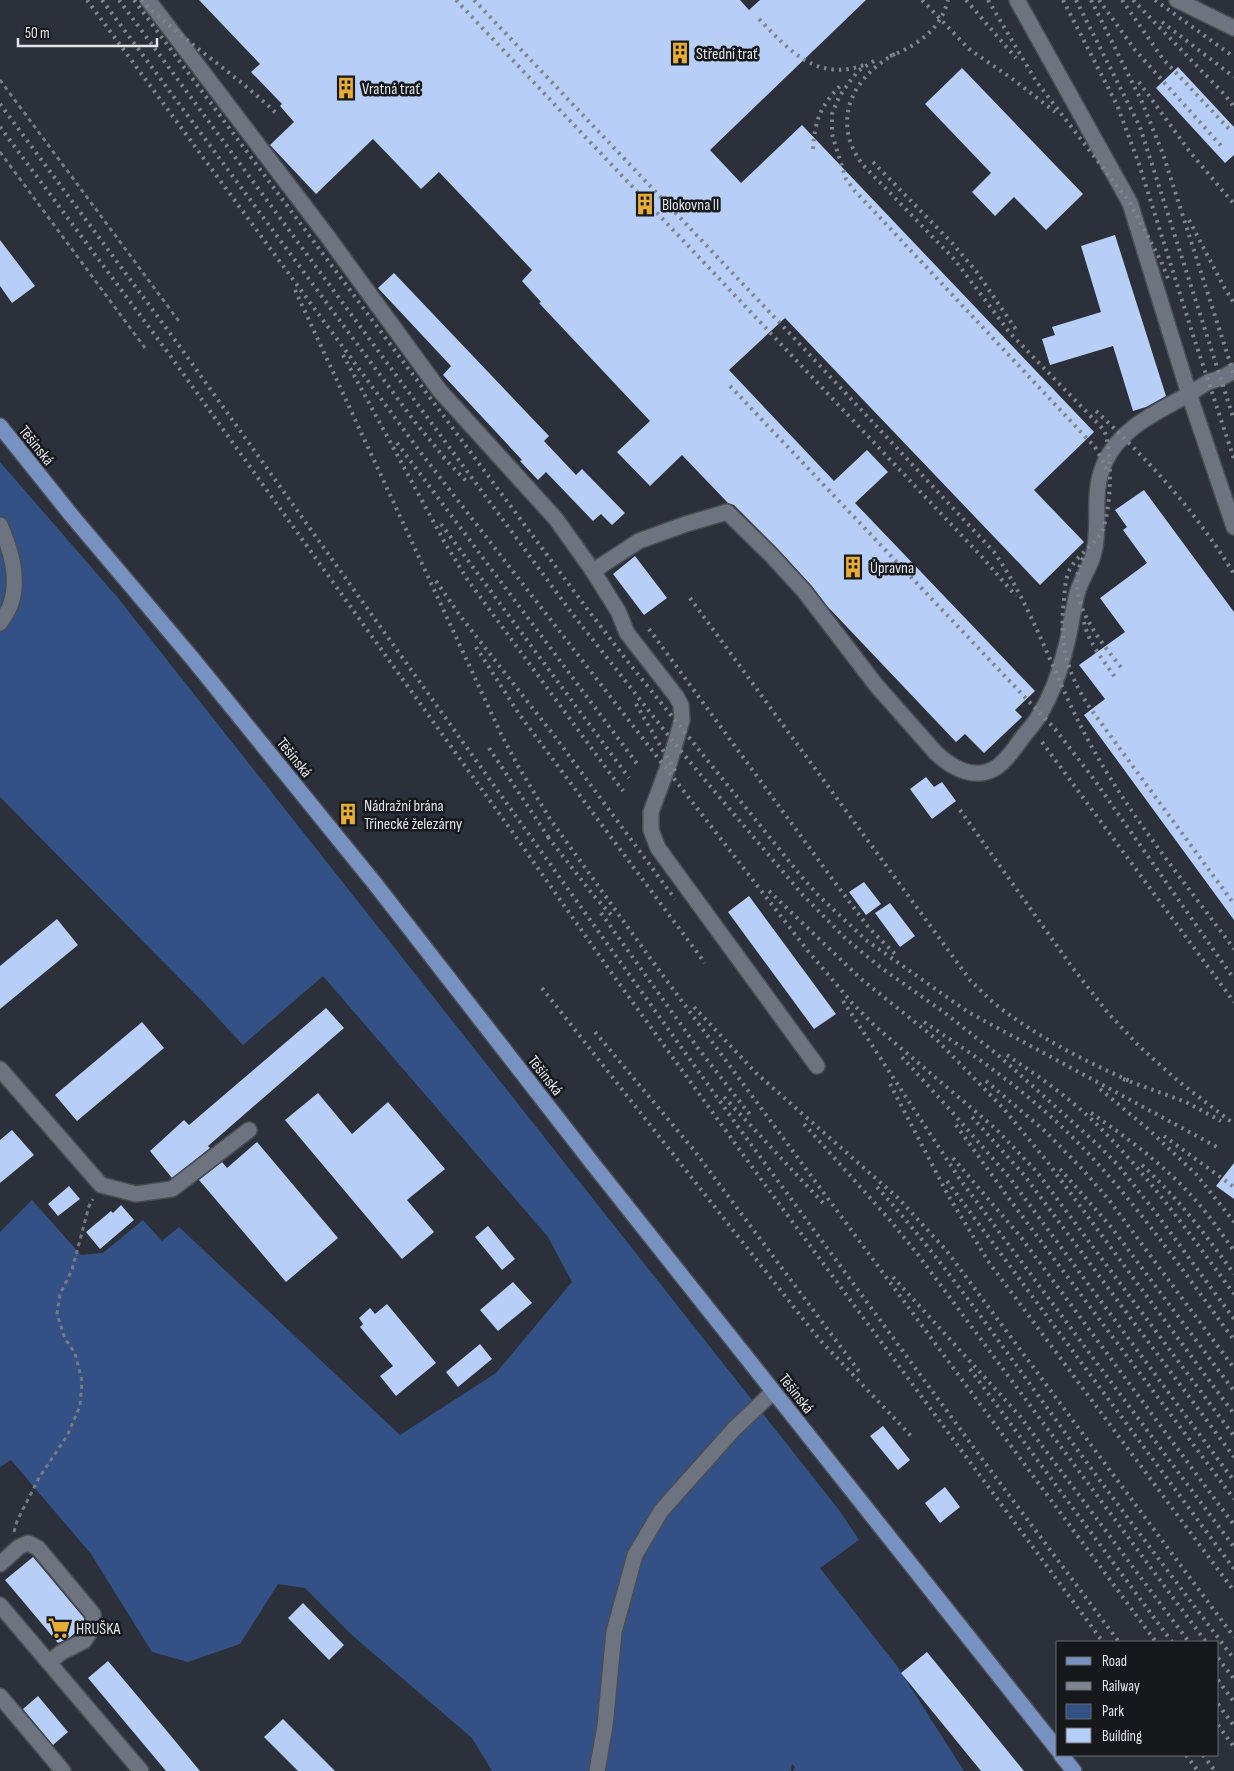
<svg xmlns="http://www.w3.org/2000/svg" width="1234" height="1771" font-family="'Sofia Sans Condensed',sans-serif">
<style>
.green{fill:#345186}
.building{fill:#b6cef8}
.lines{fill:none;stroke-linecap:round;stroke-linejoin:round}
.minor-casing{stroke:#494d56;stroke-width:18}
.major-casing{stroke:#494d56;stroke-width:18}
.path{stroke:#767a82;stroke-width:3;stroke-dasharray:4 4;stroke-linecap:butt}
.minor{stroke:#6e747f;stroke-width:15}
.major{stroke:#7791c0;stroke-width:15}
.rail{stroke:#80848c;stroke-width:4;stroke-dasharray:2.5 5;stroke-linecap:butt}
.labels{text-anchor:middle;stroke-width:5;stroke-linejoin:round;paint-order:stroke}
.poi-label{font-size:16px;fill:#e2e5eb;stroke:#16181c;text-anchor:start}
.street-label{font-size:16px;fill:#e2e5eb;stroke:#16181c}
</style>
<rect width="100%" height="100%" fill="#2b303a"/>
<path class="green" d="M0,462L118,598L839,1510L859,1540L820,1568L897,1666L964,1771H793L795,1767L792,1764L791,1771H492L472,1738L353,1636L305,1588L278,1584L240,1644L188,1662L152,1652L91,1554L11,1460L0,1467V1232L32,1200L81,1255L103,1253L143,1220L162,1241L179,1227L400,1435L496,1373L572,1282L548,1237L323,976L243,1045L203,1002L0,797Z"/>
<g class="building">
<path d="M199,0H740L749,10L760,0H866L710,150L741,183L802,125L1094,432L1034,490L1084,542L1040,585L785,318L729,370L834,481L867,450L888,472L855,503L1035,691L1015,710L1022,717L984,753L965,734L956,742L828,607L811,585L778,549L734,505L728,503L682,455L650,486L617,452L650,421L539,303L541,302L522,281L532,270L439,172L421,189L373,139L316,194L270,145L294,122L280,106L282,104L251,72L260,64Z"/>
<path d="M1178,67L1234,127V155L1225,163L1156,88Z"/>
<path d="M962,68L1083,194L1046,230L1014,197L995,216L972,192L991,173L925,104Z"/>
<path d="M1115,235L1166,396L1146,407L1133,411L1113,346L1050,365L1042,339L1055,335L1052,327L1101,312L1081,246Z"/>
<path d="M0,240L35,286L12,303L0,286Z"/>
<path d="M394,273L549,436L544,441L576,475L582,469L625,513L612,525L601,514L593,521L546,472L538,480L520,461L522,460L443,375L451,366L378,288Z"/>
<path d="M1144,490L1234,612V920L1084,715L1105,699L1079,665L1125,632L1100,598L1147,563L1123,530L1127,527L1115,510Z"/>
<path d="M635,556L667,598L644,615L613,574Z"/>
<path d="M926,777L934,787L942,782L956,801L932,819L910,789Z"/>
<path d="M864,882L881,904L866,915L849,892Z"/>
<path d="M749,896L836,1014L814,1029L728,912Z"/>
<path d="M890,903L915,936L900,947L875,913Z"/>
<path d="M57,919L78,945L0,1009V966Z"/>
<path d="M326,1008L344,1028L208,1146L210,1148L172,1178L150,1151L184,1120L189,1125Z"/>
<path d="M142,1022L164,1048L77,1121L55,1095Z"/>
<path d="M318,1093L352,1134L388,1102L445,1169L407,1200L434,1232L402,1259L285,1120Z"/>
<path d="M12,1130L34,1155L0,1183V1140Z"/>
<path d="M257,1142L338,1238L286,1282L199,1180L222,1162L227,1168Z"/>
<path d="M1234,1163V1199L1216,1186Z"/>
<path d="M69,1186L80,1199L58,1216L48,1204Z"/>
<path d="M121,1205L134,1220L100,1249L86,1232L111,1211L113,1213Z"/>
<path d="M488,1226L515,1259L502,1270L475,1237Z"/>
<path d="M513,1282L532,1303L498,1331L480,1310Z"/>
<path d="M387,1304L436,1363L396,1396L380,1376L393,1366L360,1327L363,1324L359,1318L370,1308L375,1314Z"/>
<path d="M480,1344L492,1359L458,1387L446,1372Z"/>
<path d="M883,1426L910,1460L898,1470L870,1436Z"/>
<path d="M945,1487L960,1507L940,1523L925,1503Z"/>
<path d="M33,1557L84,1618V1624L82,1627L69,1638L58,1643L5,1580Z"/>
<path d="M303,1603L344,1645L329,1660L288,1618Z"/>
<path d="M927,1652L1024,1771H981L901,1673Z"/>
<path d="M108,1661L161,1724L200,1771H166L88,1678Z"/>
<path d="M38,1696L68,1732L53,1745L23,1709Z"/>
<path d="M283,1719L335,1771H298L264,1737Z"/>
</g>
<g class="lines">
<g class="minor-casing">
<g id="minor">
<path d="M148,0L325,233L440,391L556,519L593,571L618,611L627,633L676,696L681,705L682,720L670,761L651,812V830L658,848L817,1066"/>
<path d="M1017,0L1130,203L1189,394L1208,382L1221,378L1234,371"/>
<path d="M1177,0L1234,28"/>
<path d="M0,525C11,550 20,579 10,606C8,612 3,618 0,623"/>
<path d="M593,571L639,541L686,524L727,512L771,555L804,591L876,685L936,753C953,769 976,781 997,767C1008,759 1015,748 1022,738C1028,730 1036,722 1040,714C1051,696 1059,674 1064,654C1070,634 1072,614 1077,594C1080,581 1089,569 1093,556C1102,525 1090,494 1105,462C1121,427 1158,412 1189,394L1234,527"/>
<path d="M0,1069L101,1185L136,1194L172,1189L249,1130"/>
<path d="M0,1564L19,1547L28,1543L38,1548L93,1614L94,1626L84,1641L62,1652L49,1662"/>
<path d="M0,1605L141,1771"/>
<path d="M0,1696L63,1771"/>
<path d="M597,1771L605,1726L614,1632L635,1555L661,1511L734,1429L773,1392"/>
</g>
</g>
<g class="major-casing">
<g id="major">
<path d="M0,426L72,516L192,658L376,885L593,1164L1058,1750"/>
<path d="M1061,1755L1074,1771"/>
</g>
</g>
<g class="path">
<path d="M0,80L181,324"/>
<path d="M0,152L145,348"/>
<path d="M14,1532L17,1521L40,1476L67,1436L80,1406L82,1381L75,1353L65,1339L57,1314L60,1294L72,1270L89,1206L93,1199"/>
</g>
<use href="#minor" class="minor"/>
<use href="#major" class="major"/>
<g class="rail">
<path d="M87,0L421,453L808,951L853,1004L876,1027L996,1129L1037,1172L1234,1436"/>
<path d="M102,0L415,422L448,462"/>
<path d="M119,0L571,612L675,744L710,786L802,894L846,939L880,967L945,1013L998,1055L1097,1144L1118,1165L1156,1213L1234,1319"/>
<path d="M134,0L588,610L632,667L801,876L818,895L866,940L968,1012L1217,1147"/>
<path d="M141,0C184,42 235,73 278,115"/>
<path d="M456,0L982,557L1016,596"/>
<path d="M474,0L794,338L994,552C1034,609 1054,677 1087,738C1127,813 1184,881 1234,949"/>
<path d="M922,0L969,49L1014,80L1055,112"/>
<path d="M966,0L1016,58"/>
<path d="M988,0L1036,81L1130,203L1161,261L1169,281"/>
<path d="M1063,0L1117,105L1139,164L1193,335L1234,459"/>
<path d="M1076,0L1140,127L1234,420"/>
<path d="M1091,0L1142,102L1163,154L1234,375"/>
<path d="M1099,0L1135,50L1224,149"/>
<path d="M1122,0L1163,59L1231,131"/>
<path d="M1133,0L1225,95L1234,107"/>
<path d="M1155,0L1234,57"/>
<path d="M759,19C789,50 816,82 864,65"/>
<path d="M1162,22L1234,77"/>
<path d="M895,54C852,77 830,122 863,165L954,259L1010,333L1104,430C1113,451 1112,515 1100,535C1091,547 1077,556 1070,569C1065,579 1065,589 1064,599C1059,642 1066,672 1090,708L1234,904"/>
<path d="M890,56C917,46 941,29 948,0"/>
<path d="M874,61L858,71L848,84L839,97L832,114V134L835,144L846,179L854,190L1095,447L1104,463L1107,472"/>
<path d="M1139,82L1190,152L1234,204"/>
<path d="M0,104L178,344L739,1128L988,1467L1119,1642"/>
<path d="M0,127L169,354L511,830L613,975L763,1182L1103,1642"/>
<path d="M813,149C815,120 820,107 840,86"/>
<path d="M873,162L952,243L976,271L1017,331"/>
<path d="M1189,220L1224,287L1234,303"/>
<path d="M295,290L501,734L518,766L550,819L650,958L1156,1642"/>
<path d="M343,355L445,543L467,579L623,791"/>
<path d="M730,386L1055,729L1093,778L1234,979"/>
<path d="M1096,411C1150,462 1195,510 1234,574"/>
<path d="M397,443L638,765"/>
<path d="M443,457L469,484"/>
<path d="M441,524L629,778"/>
<path d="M1083,558C1062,598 1100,640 1123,670"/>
<path d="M436,581L461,617L556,738L675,899"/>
<path d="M690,598L970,980C978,988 986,996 995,1004C1036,1036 1082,1060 1130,1081"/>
<path d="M1084,622C1088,642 1103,660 1115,677"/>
<path d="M649,629L836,884L869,928L896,955"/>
<path d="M476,647L519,714L705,963"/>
<path d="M636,704L675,771"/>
<path d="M1042,742L1234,1002"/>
<path d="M489,748L551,841"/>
<path d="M960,810L1072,967L1108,1013L1140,1047L1178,1081L1234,1124"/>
<path d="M548,837L594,896L614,918"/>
<path d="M769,891L860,978L936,1039L1003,1108L1046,1160L1234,1414"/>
<path d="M601,913L697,1047L751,1116"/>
<path d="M542,988L819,1339L913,1438"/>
<path d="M843,1001L959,1178L1234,1547"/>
<path d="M694,1007L756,1073L898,1198L946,1250L1234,1637"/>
<path d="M924,1022C973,1054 1020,1087 1063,1128C1129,1191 1180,1267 1234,1340"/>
<path d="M595,1032L693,1149L861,1374"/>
<path d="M1007,1055C1035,1074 1064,1094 1089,1117C1145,1170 1189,1233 1234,1294"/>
<path d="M902,1057L952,1112L1009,1177L1234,1481"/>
<path d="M1123,1079L1186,1102L1221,1121"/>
<path d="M986,1081L1046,1132L1084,1171L1109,1200L1234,1368"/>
<path d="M890,1084L948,1195L988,1261L1234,1591"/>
<path d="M1100,1089L1148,1129L1196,1174L1234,1222"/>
<path d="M724,1097L823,1203"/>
<path d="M1091,1113C1126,1137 1160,1162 1189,1193C1206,1211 1220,1231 1234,1251"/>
<path d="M972,1117L1024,1175L1234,1457"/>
<path d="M804,1124L889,1219L916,1252L1206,1642"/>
<path d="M956,1125L1007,1196L1234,1499"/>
<path d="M1164,1136L1234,1187"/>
<path d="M953,1158L1020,1236L1234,1525"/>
<path d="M1142,1165C1177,1197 1206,1235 1234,1274"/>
<path d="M1060,1169L1112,1228L1234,1391"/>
<path d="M947,1181L1234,1569"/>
<path d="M877,1187C943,1260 998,1341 1056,1420C1114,1501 1175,1580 1234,1659"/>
<path d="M893,1277L1019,1415L1189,1642"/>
<path d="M970,1369L1172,1642"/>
<path d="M1218,1658L1234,1679"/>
<path d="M1218,1680L1234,1702"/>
<path d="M1218,1704L1234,1726"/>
<path d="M1218,1725L1234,1747"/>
<path d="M1186,1755L1198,1771"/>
<path d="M1203,1755L1215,1771"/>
</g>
</g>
<defs>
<g id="building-bare" transform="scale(1.725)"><path d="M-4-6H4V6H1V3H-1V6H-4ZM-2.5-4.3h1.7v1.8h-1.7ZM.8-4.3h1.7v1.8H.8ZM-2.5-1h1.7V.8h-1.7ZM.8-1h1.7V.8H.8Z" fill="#e5ad35" stroke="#16181c" stroke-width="2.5" paint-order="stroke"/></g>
<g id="supermarket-bare" transform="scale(1.725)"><path d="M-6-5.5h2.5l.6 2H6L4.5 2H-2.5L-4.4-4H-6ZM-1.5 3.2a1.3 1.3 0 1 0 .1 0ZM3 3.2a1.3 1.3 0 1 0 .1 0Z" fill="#e5ad35" stroke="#16181c" stroke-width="2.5" paint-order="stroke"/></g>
</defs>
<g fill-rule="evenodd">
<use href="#building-bare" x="680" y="53"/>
<use href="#building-bare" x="346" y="88"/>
<use href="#building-bare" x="645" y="204"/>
<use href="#building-bare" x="853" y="567"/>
<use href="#building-bare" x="348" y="814"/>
<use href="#supermarket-bare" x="59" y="1628"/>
</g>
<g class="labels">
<g class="poi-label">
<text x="696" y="59">Střední trať</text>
<text x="362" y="94">Vratná trať</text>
<text x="662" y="210">Blokovna II</text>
<text x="870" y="573">Úpravna</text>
<text x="364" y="811">Nádražní brána<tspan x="364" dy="18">Třinecké železárny</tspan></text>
<text x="76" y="1634">HRUŠKA</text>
</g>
<g class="street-label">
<text transform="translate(37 445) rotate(51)" y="6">Těšínská</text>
<text transform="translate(295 757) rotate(51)" y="6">Těšínská</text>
<text transform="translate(546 1075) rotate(52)" y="6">Těšínská</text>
<text transform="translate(797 1393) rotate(52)" y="6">Těšínská</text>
</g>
</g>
<rect x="1056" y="1641" width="162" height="115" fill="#16181c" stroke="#686a6f"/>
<rect x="1066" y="1657" width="25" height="8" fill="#7791c0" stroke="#686a6f"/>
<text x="1102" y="1666" font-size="15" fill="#e2e5eb">Road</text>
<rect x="1066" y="1682" width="25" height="8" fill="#80848c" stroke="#686a6f"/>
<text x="1102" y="1691" font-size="15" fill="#e2e5eb">Railway</text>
<rect x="1066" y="1704" width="25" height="15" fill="#345186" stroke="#686a6f"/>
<text x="1102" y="1716" font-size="15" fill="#e2e5eb">Park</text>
<rect x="1066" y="1728" width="25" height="15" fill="#b6cef8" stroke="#686a6f"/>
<text x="1102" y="1741" font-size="15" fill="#e2e5eb">Building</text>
<path d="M18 38v8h139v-8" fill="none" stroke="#e2e5eb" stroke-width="2.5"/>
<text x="25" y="38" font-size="15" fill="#e2e5eb" stroke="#16181c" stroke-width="4" paint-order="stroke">50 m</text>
</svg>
